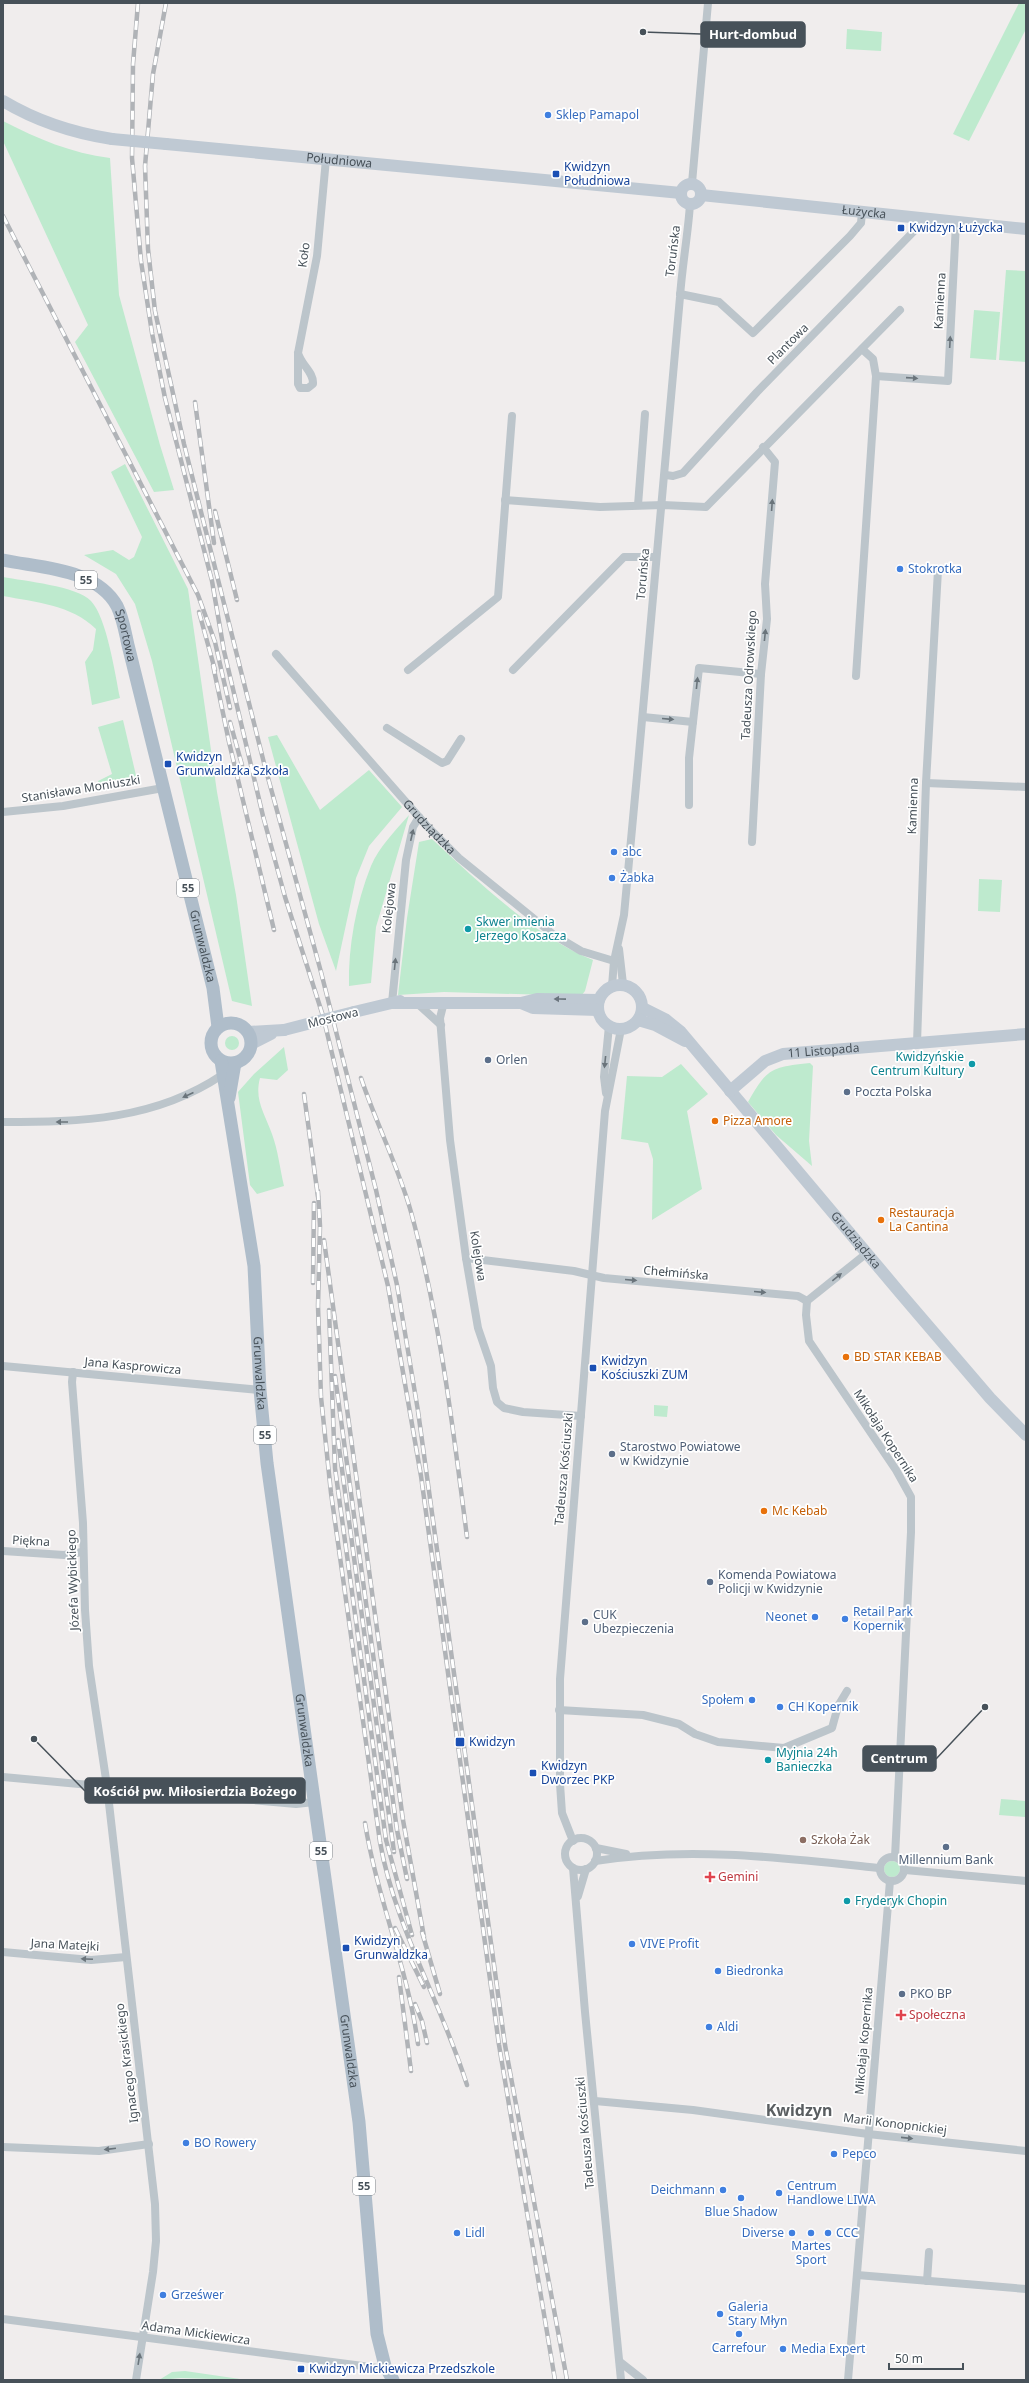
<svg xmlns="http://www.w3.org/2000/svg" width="1029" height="2383" font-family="'Noto Sans',sans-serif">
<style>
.green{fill:#beeace}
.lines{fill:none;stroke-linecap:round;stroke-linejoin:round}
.street{stroke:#bcc5cb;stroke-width:8}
.secondary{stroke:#bfc9d3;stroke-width:12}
.primary{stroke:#afbdca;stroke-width:13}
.rail-casing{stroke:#b0b3b7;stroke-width:4.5}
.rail{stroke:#fff;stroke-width:3;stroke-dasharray:9;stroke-linecap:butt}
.secondary-bridge{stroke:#bfc9d3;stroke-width:12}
.oneway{fill:#6a747b}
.oneway2{fill:#6b757e}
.shop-dot{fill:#3f7fe0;stroke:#fff;stroke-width:1.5}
.transit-dot{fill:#1a4fb4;stroke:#fff;stroke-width:1.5}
.culture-dot{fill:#0f9aa8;stroke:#fff;stroke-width:1.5}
.service-dot{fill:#5c6f8a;stroke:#fff;stroke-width:1.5}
.food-dot{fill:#e8710a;stroke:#fff;stroke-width:1.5}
.education-dot{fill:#8d6e63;stroke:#fff;stroke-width:1.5}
.health-dot{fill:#e0444e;stroke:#fff;stroke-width:1.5}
.labels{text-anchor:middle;stroke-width:3.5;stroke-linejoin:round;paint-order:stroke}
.shield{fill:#fff;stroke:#7e858b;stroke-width:1}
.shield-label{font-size:11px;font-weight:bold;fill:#475159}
.shop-label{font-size:12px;fill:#366cbe;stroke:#fff;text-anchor:start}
.street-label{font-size:12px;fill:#475159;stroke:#fff}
.transit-label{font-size:12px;fill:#164399;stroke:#fff;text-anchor:start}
.culture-label{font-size:12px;fill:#0d838f;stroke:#fff;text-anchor:start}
.service-label{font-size:12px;fill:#4e5e75;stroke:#fff;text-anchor:start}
.food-label{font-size:12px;fill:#c56008;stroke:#fff;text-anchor:start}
.education-label{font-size:12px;fill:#785e54;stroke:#fff;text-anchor:start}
.health-label{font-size:12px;fill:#be3a42;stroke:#fff;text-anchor:start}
.district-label{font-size:16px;font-weight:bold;fill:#5a5e61;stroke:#fff}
.leader{fill:none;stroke:#475159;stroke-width:1.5}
.callout-dot{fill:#475159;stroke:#fff;stroke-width:1.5}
.callout{fill:#475159;stroke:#475159;stroke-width:1.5}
.callout-label{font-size:13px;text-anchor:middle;font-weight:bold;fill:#fff}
</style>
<rect width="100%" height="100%" fill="#f0eded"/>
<g class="green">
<path d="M1019,3H1026V29L969,141L953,134Z"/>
<path d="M847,29L882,32L881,51L846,49Z"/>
<path d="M3,121C38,139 71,153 110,158L119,295L160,445L174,490L154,492L75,342L88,325L3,141Z"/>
<path d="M1006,270L1026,271V362L999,360Z"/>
<path d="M974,310L1000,312L996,360L970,358Z"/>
<path d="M125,464L188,589L217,792L236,895L252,1006L232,1001L152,661L135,604L116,574L84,555L113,550L129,560L134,557L142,537L111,472Z"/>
<path d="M3,577C24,581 77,586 91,601C107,618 115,674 120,698L92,705L85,662L93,650L96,629C72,605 35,602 3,596Z"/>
<path d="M123,720L138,784L101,790L98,781L112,774L98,727Z"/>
<path d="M277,735L320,810L369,770L402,807L369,846L356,878L336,971L319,924L268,737Z"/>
<path d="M409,815L376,927L371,983L349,986C348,947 356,903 371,866C379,847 395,831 409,815Z"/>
<path d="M432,839C476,880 537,938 593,960L585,991L581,996L444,992L398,995L407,918L419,842Z"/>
<path d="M979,879L1002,880L1000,912L978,911Z"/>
<circle cx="232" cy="1043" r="7"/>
<path d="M284,1047L288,1070L277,1080L260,1078C254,1100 265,1114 272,1134C278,1150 280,1169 284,1186L257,1194L250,1185L238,1092L254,1074Z"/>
<path d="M810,1063L813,1066L809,1141L812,1166L776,1135L748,1102C767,1068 772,1067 810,1063Z"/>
<path d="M681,1064L708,1094L687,1111L702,1189L652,1220L653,1159L648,1143L621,1139L627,1076L662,1077Z"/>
<path d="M654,1405L668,1406L667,1417L654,1416Z"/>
<path d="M1001,1799L1026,1801L1025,1817L999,1815Z"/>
<circle cx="892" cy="1869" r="8"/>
<path d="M185,2371L240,2379L244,2380L181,2378L159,2380L172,2372Z"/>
</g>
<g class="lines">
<g class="street">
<path d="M692,183L708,3"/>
<path d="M680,294L719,302L753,333L850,236L861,223L862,213"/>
<path d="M298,353C301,365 314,372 313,384L308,388H300L298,384V353L317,256L326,159"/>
<path d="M876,376L948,381L956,223"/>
<path d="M666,475L673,476L683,473L757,392L917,228L920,218"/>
<path d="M505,500L600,507L663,505L706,507L900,310"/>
<path d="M638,505L645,414"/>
<path id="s1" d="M276,654L426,825L459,858L554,935L581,951L614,961"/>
<path d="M408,670L498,597L512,416"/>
<path d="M513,670L624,557H656"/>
<path d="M856,676L876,376L873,359L862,349"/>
<path d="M643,717L693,722"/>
<path d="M387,728L442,763L447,761L461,739"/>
<path d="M926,783L1026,787"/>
<path d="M689,805V758L699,668L761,674"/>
<path d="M3,812L63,806L163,788"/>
<path d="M752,842L761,674L767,619L765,584L775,462L763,447"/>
<path d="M619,949L623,984"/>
<path d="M612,986L614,961L624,915C643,709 663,503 680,297C682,266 688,235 690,204"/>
<path d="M444,1002L440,1018L450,1140L466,1258L478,1328L491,1366L493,1388L497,1402L504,1408L523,1412L581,1416"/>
<path d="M392,1003L406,860L413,827L419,817"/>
<path d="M418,1004L441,1025"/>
<path d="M917,1043L926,783L938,570"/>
<path d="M606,1093L604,1077L609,1026"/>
<path d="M3,1122C81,1122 155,1120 222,1075"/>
<path d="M466,1258L574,1271L604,1278L798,1296L807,1301"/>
<path d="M807,1301L806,1315L809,1341L896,1470L911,1497V1532L895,1857"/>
<path d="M807,1301L867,1253"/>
<path d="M3,1366L260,1390"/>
<path d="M73,1372L72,1382L83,1523L85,1610L89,1666L107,1786L155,2204L156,2241L153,2272L136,2380"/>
<path d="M3,1551L64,1555L82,1552"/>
<path d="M559,1710L643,1715L679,1724L695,1734L718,1742L784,1748L832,1728L838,1706L847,1691"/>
<path d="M3,1777L296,1804L314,1802"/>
<circle cx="581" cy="1854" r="16"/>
<path d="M573,1841L562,1813L560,1784V1679L605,1111L621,1029"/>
<path d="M596,1848L626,1854"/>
<circle cx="892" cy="1869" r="12"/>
<path d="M595,1861C690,1846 785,1858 880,1868"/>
<path d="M573,1868L585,2012L621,2380"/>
<path d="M905,1870L1026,1881"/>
<path d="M578,1896L586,1869"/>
<path d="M3,1952L91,1960L126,1957"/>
<path d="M595,2101L693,2110L868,2134L1026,2151"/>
<path d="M3,2147L99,2151L149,2144"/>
<path d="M857,2275L1026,2289"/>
<path d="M927,2281L929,2252"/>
<path d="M3,2319L378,2368L385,2366"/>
<path d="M620,2362L643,2380"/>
<path d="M848,2380L890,1881"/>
</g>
<g class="secondary">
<path d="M3,101C38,122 73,133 112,139"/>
<path id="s2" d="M166,144L681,193"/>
<circle cx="691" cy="194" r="10"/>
<path id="s3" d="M701,195L1026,229"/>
<circle cx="620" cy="1007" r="22"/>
<path d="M392,1003H521L537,999L599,1000"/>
<path d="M521,1003L533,1008L598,1010"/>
<path id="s4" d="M643,1008L665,1019L681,1032L901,1294L990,1398L1026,1435"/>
<path d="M354,1012L400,1001"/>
<path d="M638,1020L655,1025L685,1041"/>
<path d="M248,1032L284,1030"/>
<path d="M251,1044L271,1034"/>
<path id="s5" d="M730,1091L765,1061L783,1054L1026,1034"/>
</g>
<g class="primary">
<path id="s6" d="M3,560C40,568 96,568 117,606C123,618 125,632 128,645L213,988L218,1027"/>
<circle cx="231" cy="1043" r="20"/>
<path id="s7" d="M221,1061L254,1266L260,1390L267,1463L359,2122L377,2334L385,2366L393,2380"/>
<path d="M229,1098L235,1063"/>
</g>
<g class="rail-casing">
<g id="rail">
<path d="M138,3L133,64L132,158L141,261L152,333L165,398L212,581L224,651L263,816L285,897L323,1016L388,1286L421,1476L499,2045L555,2380"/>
<path d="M166,3L153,74L145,166L148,249L155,311L184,444L264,763L321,972L376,1190L397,1285L418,1411L505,2045L567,2380"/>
<path d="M3,216L198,595L215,642L230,708"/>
<path d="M195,402L214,543"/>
<path d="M215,511L237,600"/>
<path d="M199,612L215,670"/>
<path d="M213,665L229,742L274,930"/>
<path d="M230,722L242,765"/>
<path d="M361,1078C376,1123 398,1166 411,1212C440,1318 453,1428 467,1537"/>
<path d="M304,1094L318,1197"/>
<path d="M318,1191L320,1226L318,1306L321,1397L331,1493L380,1842C395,1927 441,2002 467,2085"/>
<path d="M324,1240L403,1820L424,1937"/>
<path d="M313,1283L314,1203"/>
<path d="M329,1310L335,1468L386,1840L412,1935"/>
<path d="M335,1376L397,1830L407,1879"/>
<path d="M338,1440L394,1852"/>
<path d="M365,1823C377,1898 408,1969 418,2044"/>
<path d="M395,1928L424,1987"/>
<path d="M422,1932L440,1994"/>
<path d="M399,1977L411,2071"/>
<path d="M415,2004L422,2021L427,2043"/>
</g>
</g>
<use href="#rail" class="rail"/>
<g class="secondary-bridge">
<path d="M112,139L166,144"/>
<path d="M284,1030L354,1012"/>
</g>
</g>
<defs><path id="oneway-solid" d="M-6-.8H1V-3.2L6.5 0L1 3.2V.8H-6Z"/></defs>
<g class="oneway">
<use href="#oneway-solid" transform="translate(950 342) rotate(-87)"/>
<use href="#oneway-solid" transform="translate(912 378) rotate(4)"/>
<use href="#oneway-solid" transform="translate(772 505) rotate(-86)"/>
<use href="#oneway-solid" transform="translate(765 635) rotate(-84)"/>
<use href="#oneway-solid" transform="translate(697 683) rotate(-84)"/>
<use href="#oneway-solid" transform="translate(668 719) rotate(5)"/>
<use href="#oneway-solid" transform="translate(412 835) rotate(-77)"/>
<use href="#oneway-solid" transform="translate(395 964) rotate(-84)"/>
<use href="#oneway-solid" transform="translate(605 1062) rotate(96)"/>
<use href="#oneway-solid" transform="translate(188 1095) rotate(156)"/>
<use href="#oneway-solid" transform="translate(62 1122) rotate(180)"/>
<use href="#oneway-solid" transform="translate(837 1277) rotate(-39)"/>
<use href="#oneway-solid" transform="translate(631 1280) rotate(5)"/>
<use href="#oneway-solid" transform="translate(760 1292) rotate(5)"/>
<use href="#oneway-solid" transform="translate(87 1959) rotate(-177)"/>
<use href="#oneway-solid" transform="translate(907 2138) rotate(6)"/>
<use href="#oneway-solid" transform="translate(110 2149) rotate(173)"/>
<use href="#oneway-solid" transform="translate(139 2359) rotate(-81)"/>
</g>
<use class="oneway2" href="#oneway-solid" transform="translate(560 999) rotate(-179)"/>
<g class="shop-dot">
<circle cx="548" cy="115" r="4"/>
<circle cx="900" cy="569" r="4"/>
<circle cx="614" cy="852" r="4"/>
<circle cx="612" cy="878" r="4"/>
<circle cx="815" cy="1617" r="4"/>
<circle cx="845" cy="1619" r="4"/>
<circle cx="752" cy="1700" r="4"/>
<circle cx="780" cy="1707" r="4"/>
<circle cx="632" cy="1944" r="4"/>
<circle cx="718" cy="1971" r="4"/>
<circle cx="709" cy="2027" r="4"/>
<circle cx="186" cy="2143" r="4"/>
<circle cx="834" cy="2154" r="4"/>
<circle cx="723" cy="2190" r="4"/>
<circle cx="779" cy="2193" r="4"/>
<circle cx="741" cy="2198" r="4"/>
<circle cx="457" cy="2233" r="4"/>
<circle cx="792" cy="2233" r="4"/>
<circle cx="811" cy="2233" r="4"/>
<circle cx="828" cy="2233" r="4"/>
<circle cx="163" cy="2295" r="4"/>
<circle cx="720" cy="2314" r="4"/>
<circle cx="739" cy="2334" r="4"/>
<circle cx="783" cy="2349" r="4"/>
</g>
<g class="transit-dot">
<rect x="552" y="170" width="8" height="8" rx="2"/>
<rect x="897" y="224" width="8" height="8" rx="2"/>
<rect x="164" y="760" width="8" height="8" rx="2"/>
<rect x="589" y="1364" width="8" height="8" rx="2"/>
<rect x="455" y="1737" width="10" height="10" rx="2"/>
<rect x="529" y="1769" width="8" height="8" rx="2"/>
<rect x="342" y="1944" width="8" height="8" rx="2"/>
<rect x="297" y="2365" width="8" height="8" rx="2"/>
</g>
<g class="culture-dot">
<circle cx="468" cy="929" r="4"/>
<circle cx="972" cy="1064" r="4"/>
<circle cx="768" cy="1760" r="4"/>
<circle cx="847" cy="1901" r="4"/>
</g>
<g class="service-dot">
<circle cx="488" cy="1060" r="4"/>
<circle cx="847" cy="1092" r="4"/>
<circle cx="612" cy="1454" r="4"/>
<circle cx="710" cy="1582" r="4"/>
<circle cx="585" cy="1622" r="4"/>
<circle cx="946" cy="1847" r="4"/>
<circle cx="902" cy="1994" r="4"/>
</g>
<g class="food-dot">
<circle cx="715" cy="1121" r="4"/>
<circle cx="881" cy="1220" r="4"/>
<circle cx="846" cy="1357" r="4"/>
<circle cx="764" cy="1511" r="4"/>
</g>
<circle class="education-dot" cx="803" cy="1840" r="4"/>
<g class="health-dot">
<path d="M708 1871h4v4h4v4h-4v4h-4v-4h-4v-4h4z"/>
<path d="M899 2009h4v4h4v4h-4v4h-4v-4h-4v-4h4z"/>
</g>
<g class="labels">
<g class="shield">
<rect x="75" y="571" width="22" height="18" rx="3"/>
<rect x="177" y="879" width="22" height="18" rx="3"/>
<rect x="254" y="1426" width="22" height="18" rx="3"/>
<rect x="310" y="1842" width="22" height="18" rx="3"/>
<rect x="353" y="2177" width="22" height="18" rx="3"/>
</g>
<g class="shield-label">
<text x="86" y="584">55</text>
<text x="188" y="892">55</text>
<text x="265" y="1439">55</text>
<text x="321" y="1855">55</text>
<text x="364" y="2190">55</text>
</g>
<g class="shop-label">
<text x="556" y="119">Sklep Pamapol</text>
<text x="908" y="573">Stokrotka</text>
<text x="622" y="856">abc</text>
<text x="620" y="882">Żabka</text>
<text x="853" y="1616">Retail Park<tspan x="853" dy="14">Kopernik</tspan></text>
<text x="807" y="1621" text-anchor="end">Neonet</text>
<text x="744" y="1704" text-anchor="end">Społem</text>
<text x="788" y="1711">CH Kopernik</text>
<text x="640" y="1948">VIVE Profit</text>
<text x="726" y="1975">Biedronka</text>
<text x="717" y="2031">Aldi</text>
<text x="194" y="2147">BO Rowery</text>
<text x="842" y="2158">Pepco</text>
<text x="787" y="2190">Centrum<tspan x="787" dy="14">Handlowe LIWA</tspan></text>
<text x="715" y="2194" text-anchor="end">Deichmann</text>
<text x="741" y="2216" text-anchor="middle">Blue Shadow</text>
<text x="465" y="2237">Lidl</text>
<text x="784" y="2237" text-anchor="end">Diverse</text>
<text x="836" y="2237">CCC</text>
<text x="811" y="2250" text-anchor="middle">Martes<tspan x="811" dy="14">Sport</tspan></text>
<text x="171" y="2299">Grześwer</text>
<text x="728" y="2311">Galeria<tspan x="728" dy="14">Stary Młyn</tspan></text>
<text x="739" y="2352" text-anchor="middle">Carrefour</text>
<text x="791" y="2353">Media Expert</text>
</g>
<g class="street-label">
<text dy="4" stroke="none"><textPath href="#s2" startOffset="174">Południowa</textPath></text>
<text dy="4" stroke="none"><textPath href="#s3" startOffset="164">Łużycka</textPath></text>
<text transform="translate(673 251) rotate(-83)" y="4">Toruńska</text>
<text transform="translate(304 255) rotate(-82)" y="4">Koło</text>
<text transform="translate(940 301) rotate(-87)" y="4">Kamienna</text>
<text transform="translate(788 344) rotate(-45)" y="4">Plantowa</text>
<text transform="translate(643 574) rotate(-85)" y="4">Toruńska</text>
<text dy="4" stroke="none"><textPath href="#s6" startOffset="158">Sportowa</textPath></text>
<text transform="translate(749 675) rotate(-87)" y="4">Tadeusza Odrowskiego</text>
<text transform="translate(81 789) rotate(-9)" y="4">Stanisława Moniuszki</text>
<text transform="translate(913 806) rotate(-88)" y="4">Kamienna</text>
<text dy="4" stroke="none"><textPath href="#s1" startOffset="231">Grudziądzka</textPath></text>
<text transform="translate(389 908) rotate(-84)" y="4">Kolejowa</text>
<text dy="4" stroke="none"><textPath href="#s6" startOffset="478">Grunwaldzka</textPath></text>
<text transform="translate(333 1018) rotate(-14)" y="4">Mostowa</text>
<text dy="4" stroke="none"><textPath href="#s5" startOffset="106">11 Listopada</textPath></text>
<text dy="4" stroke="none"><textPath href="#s4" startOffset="317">Grudziądzka</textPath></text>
<text transform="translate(478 1256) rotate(81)" y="4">Kolejowa</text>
<text transform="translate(676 1273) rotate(5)" y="4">Chełmińska</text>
<text transform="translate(133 1366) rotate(5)" y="4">Jana Kasprowicza</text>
<text dy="4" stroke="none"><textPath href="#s7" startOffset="315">Grunwaldzka</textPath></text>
<text transform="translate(886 1436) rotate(57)" y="4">Mikołaja Kopernika</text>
<text transform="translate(564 1469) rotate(-85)" y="4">Tadeusza Kościuszki</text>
<text transform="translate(31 1541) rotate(3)" y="4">Piękna</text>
<text transform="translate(73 1580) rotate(-92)" y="4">Józefa Wybickiego</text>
<text dy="4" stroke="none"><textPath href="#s7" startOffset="675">Grunwaldzka</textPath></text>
<text transform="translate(65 1945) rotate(3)" y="4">Jana Matejki</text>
<text transform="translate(864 2041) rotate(-85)" y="4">Mikołaja Kopernika</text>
<text dy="4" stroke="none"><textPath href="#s7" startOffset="999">Grunwaldzka</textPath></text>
<text transform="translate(127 2063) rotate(-97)" y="4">Ignacego Krasickiego</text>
<text transform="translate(895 2124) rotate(7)" y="4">Marii Konopnickiej</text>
<text transform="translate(585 2133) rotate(-95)" y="4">Tadeusza Kościuszki</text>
<text transform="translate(196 2333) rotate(8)" y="4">Adama Mickiewicza</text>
</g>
<g class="transit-label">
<text x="564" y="171">Kwidzyn<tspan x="564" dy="14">Południowa</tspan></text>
<text x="909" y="232">Kwidzyn Łużycka</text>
<text x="176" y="761">Kwidzyn<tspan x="176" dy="14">Grunwaldzka Szkoła</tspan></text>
<text x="601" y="1365">Kwidzyn<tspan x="601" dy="14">Kościuszki ZUM</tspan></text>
<text x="469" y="1746">Kwidzyn</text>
<text x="541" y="1770">Kwidzyn<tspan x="541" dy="14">Dworzec PKP</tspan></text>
<text x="354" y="1945">Kwidzyn<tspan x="354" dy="14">Grunwaldzka</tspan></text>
<text x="309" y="2373">Kwidzyn Mickiewicza Przedszkole</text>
</g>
<g class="culture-label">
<text x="476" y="926">Skwer imienia<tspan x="476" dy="14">Jerzego Kosacza</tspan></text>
<text x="964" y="1061" text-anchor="end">Kwidzyńskie<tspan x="964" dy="14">Centrum Kultury</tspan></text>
<text x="776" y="1757">Myjnia 24h<tspan x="776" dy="14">Banieczka</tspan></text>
<text x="855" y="1905">Fryderyk Chopin</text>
</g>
<g class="service-label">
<text x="496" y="1064">Orlen</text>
<text x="855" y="1096">Poczta Polska</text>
<text x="620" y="1451">Starostwo Powiatowe<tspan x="620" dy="14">w Kwidzynie</tspan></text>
<text x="718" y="1579">Komenda Powiatowa<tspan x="718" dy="14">Policji w Kwidzynie</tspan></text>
<text x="593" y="1619">CUK<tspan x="593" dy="14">Ubezpieczenia</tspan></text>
<text x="946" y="1864" text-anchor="middle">Millennium Bank</text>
<text x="910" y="1998">PKO BP</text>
</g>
<g class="food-label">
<text x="723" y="1125">Pizza Amore</text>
<text x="889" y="1217">Restauracja<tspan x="889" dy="14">La Cantina</tspan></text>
<text x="854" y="1361">BD STAR KEBAB</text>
<text x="772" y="1515">Mc Kebab</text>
</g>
<g class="education-label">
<text x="811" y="1844">Szkoła Żak</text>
</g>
<g class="health-label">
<text x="718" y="1881">Gemini</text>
<text x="909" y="2019">Społeczna</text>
</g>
<g class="district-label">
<text x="799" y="2116">Kwidzyn</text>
</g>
</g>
<path class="leader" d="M643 32L701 34M985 1707L936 1759M34 1739L85 1791"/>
<g class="callout-dot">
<circle cx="643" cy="32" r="4"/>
<circle cx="985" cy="1707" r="4"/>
<circle cx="34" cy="1739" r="4"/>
</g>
<g class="callout">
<rect x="701" y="22" width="104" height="25" rx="4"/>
<rect x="863" y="1746" width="73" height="25" rx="4"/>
<rect x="85" y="1778" width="220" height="25" rx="4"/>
</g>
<g class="callout-label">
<text x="753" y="39">Hurt-dombud</text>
<text x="899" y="1763">Centrum</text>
<text x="195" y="1796">Kościół pw. Miłosierdzia Bożego</text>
</g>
<rect width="1029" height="2383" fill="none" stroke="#475159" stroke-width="8"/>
<path d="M889 2363v6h74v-6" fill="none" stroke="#475159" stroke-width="2"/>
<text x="895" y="2363" font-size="12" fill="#475159" stroke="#ffffff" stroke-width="3" paint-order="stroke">50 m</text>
</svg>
